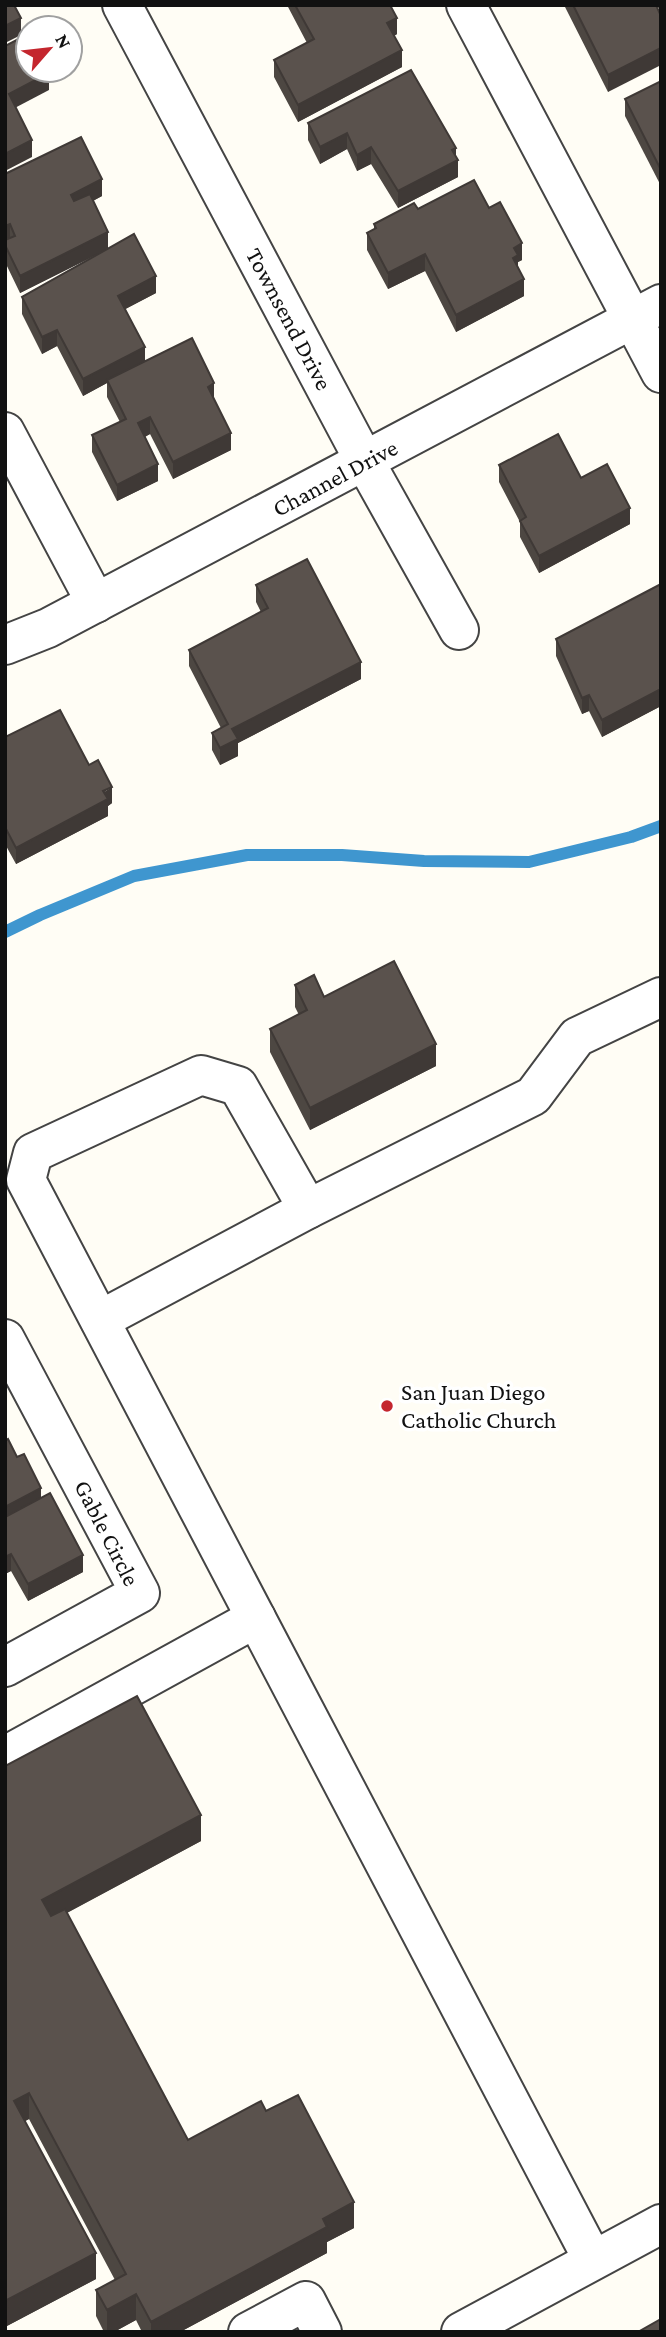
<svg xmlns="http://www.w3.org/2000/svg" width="666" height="2337" font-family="'Crimson Pro',serif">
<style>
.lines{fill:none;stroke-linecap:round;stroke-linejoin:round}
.stream{stroke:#3f96cf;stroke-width:12}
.minor-casing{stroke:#444;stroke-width:42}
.minor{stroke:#fff;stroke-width:38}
.wall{fill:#4d4742}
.shaded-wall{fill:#3f3936}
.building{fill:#5a524d;stroke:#3f3936;stroke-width:2}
.poi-dot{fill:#c4262e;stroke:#fff;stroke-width:2.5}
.labels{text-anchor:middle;stroke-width:7;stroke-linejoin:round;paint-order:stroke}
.street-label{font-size:24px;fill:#111;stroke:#fff}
.poi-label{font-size:24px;fill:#111;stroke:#fff;text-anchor:start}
</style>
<rect width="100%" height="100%" fill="#fffdf5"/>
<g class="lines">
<path class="stream" d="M5,932L40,915L134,876L247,855H342L424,861L529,862L631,837L661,826"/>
<g class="minor-casing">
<g id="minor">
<path d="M122,5L365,462L459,630"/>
<path d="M466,5L661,373"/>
<path d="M5,432L96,603"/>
<path d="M5,645L48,628L661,304"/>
<path d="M100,1320L308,1209"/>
<path d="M5,1339L140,1593L5,1667"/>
<path d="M5,1756L256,1618"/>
<path d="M593,2260L26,1180L33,1153L201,1075L238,1086L308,1209L533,1096L577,1037L661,997"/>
<path d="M248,2332L306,2301L322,2332"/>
<path d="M461,2332L661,2224"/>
</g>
</g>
<use href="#minor" class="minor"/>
</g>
<g class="wall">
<path d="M287,5H390L397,34L394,36L402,67L298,122L274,77V60L307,43Z"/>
<path d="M564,5H661V7L658,8L608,92Z"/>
<path d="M661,81V186L625,116V99Z"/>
<path d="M308,123L456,157L458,177L398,208L371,164L357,171L347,149L320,164L308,140Z"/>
<path d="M5,174L102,196L93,201L108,248L156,293L125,309L145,361L214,399L231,450L173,479L150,434L145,437L158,481L117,501L92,452V435L120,422L107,397V383L83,396L57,346L42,354L22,314V297L98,254L20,293L5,262Z"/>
<path d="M418,209L522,260L518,262V267L524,296L456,332L425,271L388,289L367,250V233L374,229V224Z"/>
<path d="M499,465L581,478L630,524L539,573L520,537V522L499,482Z"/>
<path d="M661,584V706L602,737L589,711L582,714L556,656V639Z"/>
<path d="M256,585L361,679L238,743V756L220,765L212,750V733L221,728L189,666V650L261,612L256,602Z"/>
<path d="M5,737L89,765L112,803L108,806V816L16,864L5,844Z"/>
<path d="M295,985L324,997L436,1066L310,1130L270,1052V1029L299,1015L295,1007Z"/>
<path d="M5,1441L41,1498L83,1572L28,1601L11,1571L5,1574Z"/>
<path d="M5,1766L201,1841L67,1913L188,2140L266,2111L354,2228L327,2242V2253L180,2332H142L136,2320L114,2332H104L96,2316V2290L115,2280L29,2119L25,2121L96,2279L5,2327Z"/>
</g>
<g class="shaded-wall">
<path d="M21,18V35L5,43V26Z"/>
<path d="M397,18V34L387,40V23Z"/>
<path d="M661,48V65L608,92V75Z"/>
<path d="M402,50V67L298,122V105Z"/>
<path d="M49,73V90L9,111V94Z"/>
<path d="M347,133V149L320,164V147Z"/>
<path d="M32,140V157L5,171V154Z"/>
<path d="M371,147V164L357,171V155Z"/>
<path d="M456,148V161L458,160V177L398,208V191Z"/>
<path d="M102,179V196L71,212V195Z"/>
<path d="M10,224V241L5,243V226Z"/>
<path d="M108,232V249L20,293V276Z"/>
<path d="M522,243V260L518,262V272L513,274L514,248Z"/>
<path d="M425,254V271L388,289V273Z"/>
<path d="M156,276V293L118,313V296Z"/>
<path d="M524,279V296L456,332V315Z"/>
<path d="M57,330V346L42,354V337Z"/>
<path d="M145,347V364L107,380V383L83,396V379Z"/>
<path d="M214,383V400L208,387Z"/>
<path d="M150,417V434L138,440V423Z"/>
<path d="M231,433V450L173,479V462Z"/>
<path d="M158,464V481L117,501V485Z"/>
<path d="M630,508V524L539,573V556Z"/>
<path d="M361,662V679L238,743V756L220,765V748L232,729Z"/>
<path d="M661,689V706L602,737V720Z"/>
<path d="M589,695V711L582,714V698Z"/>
<path d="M112,787V803L108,806V816L16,864V848Z"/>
<path d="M436,1044V1066L310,1130V1108Z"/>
<path d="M41,1488V1505L5,1524V1507Z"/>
<path d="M11,1554V1571L5,1574V1557Z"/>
<path d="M83,1555V1572L28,1601V1584Z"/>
<path d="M201,1815V1841L42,1926V1900Z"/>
<path d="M29,2093V2119L14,2127V2101Z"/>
<path d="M354,2202V2228L327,2242V2253L180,2332H151V2322L323,2219Z"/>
<path d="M96,2253V2279L5,2327V2301Z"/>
<path d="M136,2294V2320L114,2332H107V2310Z"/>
</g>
<g class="building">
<path d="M5,5H14L21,18L5,26Z"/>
<path d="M295,5H390L397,18L387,23L402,50L298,105L274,60L314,39Z"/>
<path d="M573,5H656L661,16V48L608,75Z"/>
<path d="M28,34V70H47L49,73L9,94L32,140L5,154V46Z"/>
<path d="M411,70L456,148L452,150L458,160L398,191L371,147L357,155L347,133L320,147L308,123Z"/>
<path d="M661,81V170L625,99Z"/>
<path d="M81,137L102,179L71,195L74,201L90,194L108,232L20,276L5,245V240L15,236L10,224L5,226V174Z"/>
<path d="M474,180L489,208L500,202L522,243L514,248L518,255L513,258L524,279L456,315L425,254L388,273L367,233L376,228L374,224L414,203L418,209Z"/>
<path d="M134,234L156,276L118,296L145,347L83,379L57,330L42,337L22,297Z"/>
<path d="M192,338L214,383L208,387L231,433L173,462L150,417L138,423L158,464L117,485L92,435L126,419L107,380Z"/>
<path d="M558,434L581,478L607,464L630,508L539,556L520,521L526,517L499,465Z"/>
<path d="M307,559L361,662L232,729L238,739L220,748L212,733L228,724L189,650L268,608L256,585Z"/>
<path d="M661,584V689L602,720L589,695L582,698L556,639Z"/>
<path d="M60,710L89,765L98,760L112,787L103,791L108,799L16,848L5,827V737Z"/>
<path d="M394,961L436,1044L310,1108L270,1029L307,1010L295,985L314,975L324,997Z"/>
<path d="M8,1439L17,1457L24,1454L41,1488L5,1507V1441Z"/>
<path d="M50,1493L83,1555L28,1584L11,1554L5,1557V1517Z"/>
<path d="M137,1696L201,1815L42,1900L51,1916L65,1909L188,2140L261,2101L266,2111L298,2095L354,2202L323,2219L327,2227L151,2322L136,2294L107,2310L96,2290L126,2274L29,2093L14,2101L96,2253L5,2301V1766Z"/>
<path d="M661,2319V2332H638Z"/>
</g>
<circle class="poi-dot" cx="387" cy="1406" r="7"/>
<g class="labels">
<g class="street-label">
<text transform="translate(289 319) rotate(62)" y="8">Townsend Drive</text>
<text transform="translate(335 478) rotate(-28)" y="8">Channel Drive</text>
<text transform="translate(107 1533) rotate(63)" y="8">Gable Circle</text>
</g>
<g class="poi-label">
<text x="401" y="1400">San Juan Diego<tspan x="401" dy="28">Catholic Church</tspan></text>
</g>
</g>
<rect width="666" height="2337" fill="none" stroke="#111111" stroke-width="14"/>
<g transform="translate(49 49) rotate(62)"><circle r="33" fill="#ffffff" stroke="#a0a0a0" stroke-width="2"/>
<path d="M0-5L12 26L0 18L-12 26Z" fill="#c4262e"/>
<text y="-10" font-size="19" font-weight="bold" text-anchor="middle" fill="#111111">N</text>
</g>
</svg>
